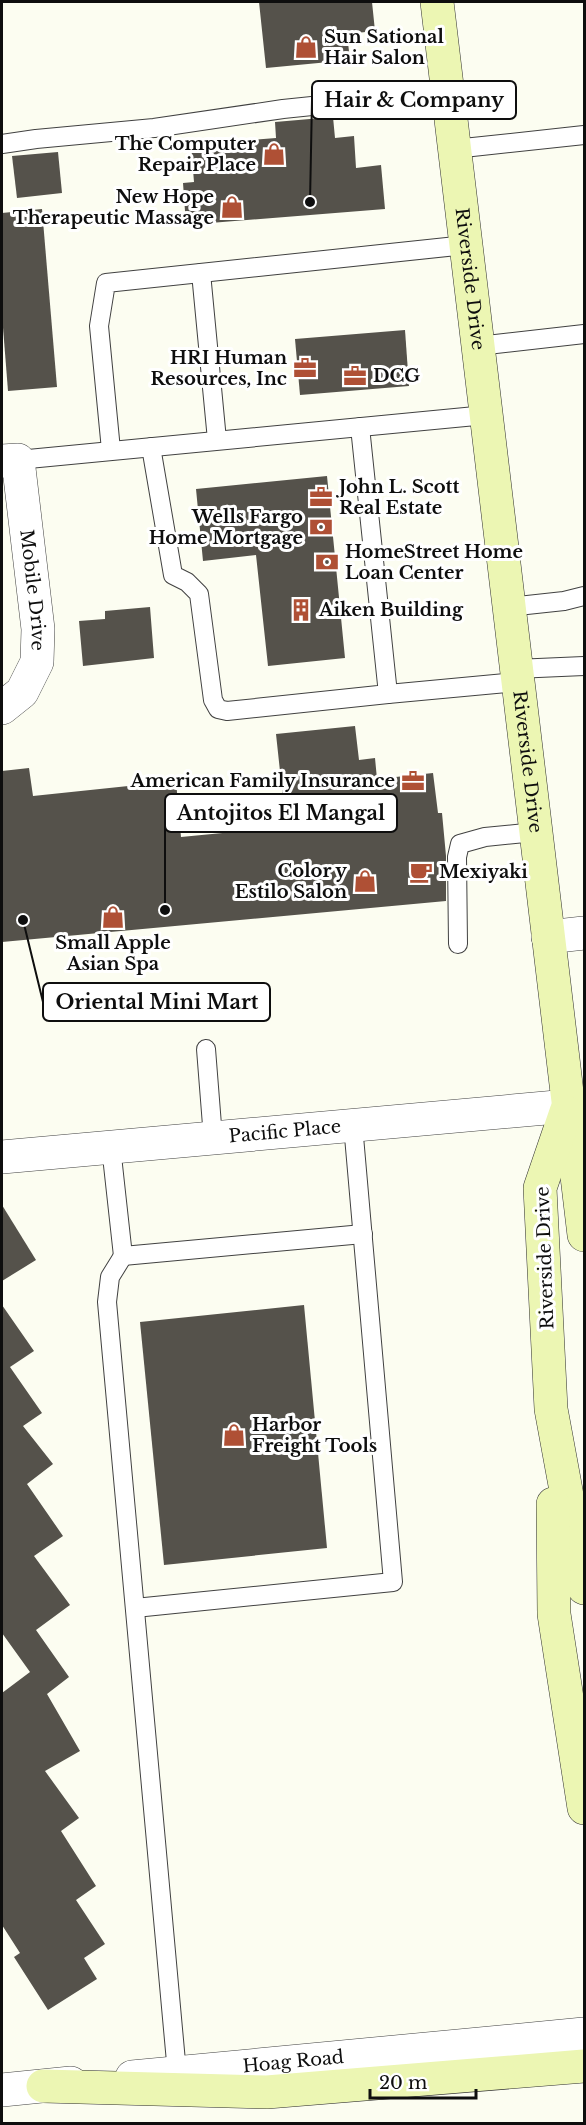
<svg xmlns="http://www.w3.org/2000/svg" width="586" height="2125" font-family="'Libre Baskerville',serif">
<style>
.building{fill:#55524b}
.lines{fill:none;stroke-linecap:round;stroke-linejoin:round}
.service-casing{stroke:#414141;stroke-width:20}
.minor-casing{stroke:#414141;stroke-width:34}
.tertiary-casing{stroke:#414141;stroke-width:34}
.secondary-casing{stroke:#303030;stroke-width:34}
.service{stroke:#fff;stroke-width:18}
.minor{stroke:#fff;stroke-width:33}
.tertiary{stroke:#fff;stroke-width:33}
.secondary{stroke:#ecf6b3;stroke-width:33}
.labels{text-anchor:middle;stroke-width:6;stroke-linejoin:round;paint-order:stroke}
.poi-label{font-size:18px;font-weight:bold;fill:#0e0e0e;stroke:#fff;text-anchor:start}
.street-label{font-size:18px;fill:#0e0e0e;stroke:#fff}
.leader{fill:none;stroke:#0e0e0e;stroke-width:2}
.callout-dot{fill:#0e0e0e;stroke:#fff;stroke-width:2}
.callout{fill:#fff;stroke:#0e0e0e;stroke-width:2}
.callout-label{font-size:20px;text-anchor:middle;font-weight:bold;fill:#0e0e0e}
</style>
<rect width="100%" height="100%" fill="#fcfdf1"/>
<g class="building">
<path d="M259,2H372L375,31L347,34L350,60L266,68Z"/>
<path d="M333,117L335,138L354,136L356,168L381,165L385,209L186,225L183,183L194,182L191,145L276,138L275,122Z"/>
<path d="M58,152L62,193L17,198L12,156Z"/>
<path d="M42,209L57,387L8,391L2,315V213Z"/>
<path d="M405,330L409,386L300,395L295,339Z"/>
<path d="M327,476L345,658L268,666L256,555L203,561L196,489Z"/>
<path d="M150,607L154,658L83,666L79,621L105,619V611Z"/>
<path d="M355,726L359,760L375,758L377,779L433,773L438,813H442L446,856V901L2,942V771L29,768L33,796L176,781L181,837L286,827L276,734Z"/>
<path d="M2,1205L36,1260L2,1281Z"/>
<path d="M2,1305L34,1351L10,1367L42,1413L23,1426L53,1464L27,1484L63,1536L34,1556L70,1605L36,1630L69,1677L47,1694L80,1751L45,1771L79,1818L61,1831L96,1886L76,1900L105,1944L84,1958L97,1979L48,2010L14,1957L20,1953L2,1925V1693L30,1672L2,1633Z"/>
<path d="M304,1305L327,1548L164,1565L140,1322Z"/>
</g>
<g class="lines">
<g class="service-casing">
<g id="service">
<path d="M2,144L36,139L154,128L283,109L447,92"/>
<path d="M454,149L584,135"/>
<path d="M201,273L217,440"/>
<path d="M478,346L584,334"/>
<path d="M151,447L173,575L187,582L199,594L213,700L218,709L227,711L388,694L360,427"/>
<path d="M111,450L99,326L106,283L466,245"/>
<path d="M18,460L486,415"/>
<path d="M508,607L564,601L584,596"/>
<path d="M515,669L584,666"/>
<path d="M388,694L517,682"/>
<path d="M458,944L457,857L460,844L485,837L535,832"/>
<path d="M206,1049L213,1138"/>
<path d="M111,1147L123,1256L363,1234"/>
<path d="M123,1256L110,1277L107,1302L177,2073"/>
<path d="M135,1608L393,1582L353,1125"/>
</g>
</g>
<g class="minor-casing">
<g id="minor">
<path id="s1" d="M2,461L18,460L38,629L37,662L22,692L2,708"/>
<path d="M548,937L584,933"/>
<path id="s2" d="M2,1157L568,1106"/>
</g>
</g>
<g class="tertiary-casing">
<g id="tertiary">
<path id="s3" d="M132,2077L584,2034"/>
<path d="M2,2090L71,2083"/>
</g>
</g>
<g class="secondary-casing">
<g id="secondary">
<path id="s4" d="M437,2L584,1235"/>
<path d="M566,1112L540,1188L551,1409L584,1588"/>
<path d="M553,1504L554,1614L584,1808"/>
<path d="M43,2086L267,2092L584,2066"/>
</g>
</g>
<use href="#service" class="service"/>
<use href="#minor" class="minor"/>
<use href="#tertiary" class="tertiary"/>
<use href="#secondary" class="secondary"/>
</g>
<defs>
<g id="shop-bare" transform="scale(1.8)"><path d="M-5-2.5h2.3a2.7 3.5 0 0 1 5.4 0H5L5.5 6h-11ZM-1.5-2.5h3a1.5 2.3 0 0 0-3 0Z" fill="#af5035" stroke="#fff" stroke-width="2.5" paint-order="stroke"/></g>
<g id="office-bare" transform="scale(1.8)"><path d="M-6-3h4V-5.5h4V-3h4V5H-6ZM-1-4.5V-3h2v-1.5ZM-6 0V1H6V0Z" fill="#af5035" stroke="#fff" stroke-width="2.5" paint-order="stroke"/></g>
<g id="bank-bare" transform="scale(1.8)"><path d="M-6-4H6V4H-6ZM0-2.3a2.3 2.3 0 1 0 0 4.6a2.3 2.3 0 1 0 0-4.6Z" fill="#af5035" stroke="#fff" stroke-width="2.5" paint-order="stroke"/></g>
<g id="building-bare" transform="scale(1.8)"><path d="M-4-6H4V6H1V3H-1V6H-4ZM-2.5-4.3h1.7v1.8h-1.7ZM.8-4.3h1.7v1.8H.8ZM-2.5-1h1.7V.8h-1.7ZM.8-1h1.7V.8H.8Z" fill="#af5035" stroke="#fff" stroke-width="2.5" paint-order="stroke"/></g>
<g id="cafe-bare" transform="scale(1.8)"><path d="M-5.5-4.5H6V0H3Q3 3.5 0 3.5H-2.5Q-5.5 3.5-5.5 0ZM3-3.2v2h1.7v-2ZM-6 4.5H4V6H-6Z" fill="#af5035" stroke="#fff" stroke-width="2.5" paint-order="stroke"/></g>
</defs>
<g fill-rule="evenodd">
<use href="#shop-bare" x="306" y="47"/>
<use href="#shop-bare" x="274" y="154"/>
<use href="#shop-bare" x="232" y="207"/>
<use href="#office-bare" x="305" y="368"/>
<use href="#office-bare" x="355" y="376"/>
<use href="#office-bare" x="321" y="497"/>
<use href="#bank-bare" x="321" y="527"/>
<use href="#bank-bare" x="327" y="562"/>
<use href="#building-bare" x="301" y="610"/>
<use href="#office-bare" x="413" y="781"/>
<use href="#cafe-bare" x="421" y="872"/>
<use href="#shop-bare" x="365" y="881"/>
<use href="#shop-bare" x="113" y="917"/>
<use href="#shop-bare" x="234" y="1435"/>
</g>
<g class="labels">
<g class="poi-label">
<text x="324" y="43">Sun Sational<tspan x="324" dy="21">Hair Salon</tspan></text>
<text x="256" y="150" text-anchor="end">The Computer<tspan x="256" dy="21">Repair Place</tspan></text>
<text x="214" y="203" text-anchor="end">New Hope<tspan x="214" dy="21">Therapeutic Massage</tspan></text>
<text x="287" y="364" text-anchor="end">HRI Human<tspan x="287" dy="21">Resources, Inc</tspan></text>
<text x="373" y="382">DCG</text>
<text x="339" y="493">John L. Scott<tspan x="339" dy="21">Real Estate</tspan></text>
<text x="303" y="523" text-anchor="end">Wells Fargo<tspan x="303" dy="21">Home Mortgage</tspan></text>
<text x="345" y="558">HomeStreet Home<tspan x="345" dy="21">Loan Center</tspan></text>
<text x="319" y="616">Aiken Building</text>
<text x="395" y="787" text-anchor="end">American Family Insurance</text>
<text x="347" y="877" text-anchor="end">Color y<tspan x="347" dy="21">Estilo Salon</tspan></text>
<text x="439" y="878">Mexiyaki</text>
<text x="113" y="949" text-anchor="middle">Small Apple<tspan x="113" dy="21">Asian Spa</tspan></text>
<text x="252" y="1431">Harbor<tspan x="252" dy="21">Freight Tools</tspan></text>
</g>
<g class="street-label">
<text dy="6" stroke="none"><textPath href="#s4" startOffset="279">Riverside Drive</textPath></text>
<text dy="6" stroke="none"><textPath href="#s1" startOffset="147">Mobile Drive</textPath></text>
<text dy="6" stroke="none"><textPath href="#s4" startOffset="765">Riverside Drive</textPath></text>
<text dy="6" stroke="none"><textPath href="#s2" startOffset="284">Pacific Place</textPath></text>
<text transform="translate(545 1258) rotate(-92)" y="6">Riverside Drive</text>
<text dy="6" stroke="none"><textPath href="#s3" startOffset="162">Hoag Road</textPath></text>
</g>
</g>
<path class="leader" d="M310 202L312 100M165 910L165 813M23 920L43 1002"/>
<g class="callout-dot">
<circle cx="310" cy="202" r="6"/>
<circle cx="165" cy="910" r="6"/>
<circle cx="23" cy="920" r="6"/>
</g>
<g class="callout">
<rect x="312" y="81" width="204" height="38" rx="6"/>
<rect x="165" y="794" width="232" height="38" rx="6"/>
<rect x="43" y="983" width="227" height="38" rx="6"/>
</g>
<g class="callout-label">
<text x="414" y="107">Hair &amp; Company</text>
<text x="281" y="820">Antojitos El Mangal</text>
<text x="157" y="1009">Oriental Mini Mart</text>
</g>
<rect width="586" height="2125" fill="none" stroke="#0e0e0e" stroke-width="6"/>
<path d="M370 2089v9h106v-9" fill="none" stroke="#0e0e0e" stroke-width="3"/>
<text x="379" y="2089" font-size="18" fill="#0e0e0e" stroke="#ffffff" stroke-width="4.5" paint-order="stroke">20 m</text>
</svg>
